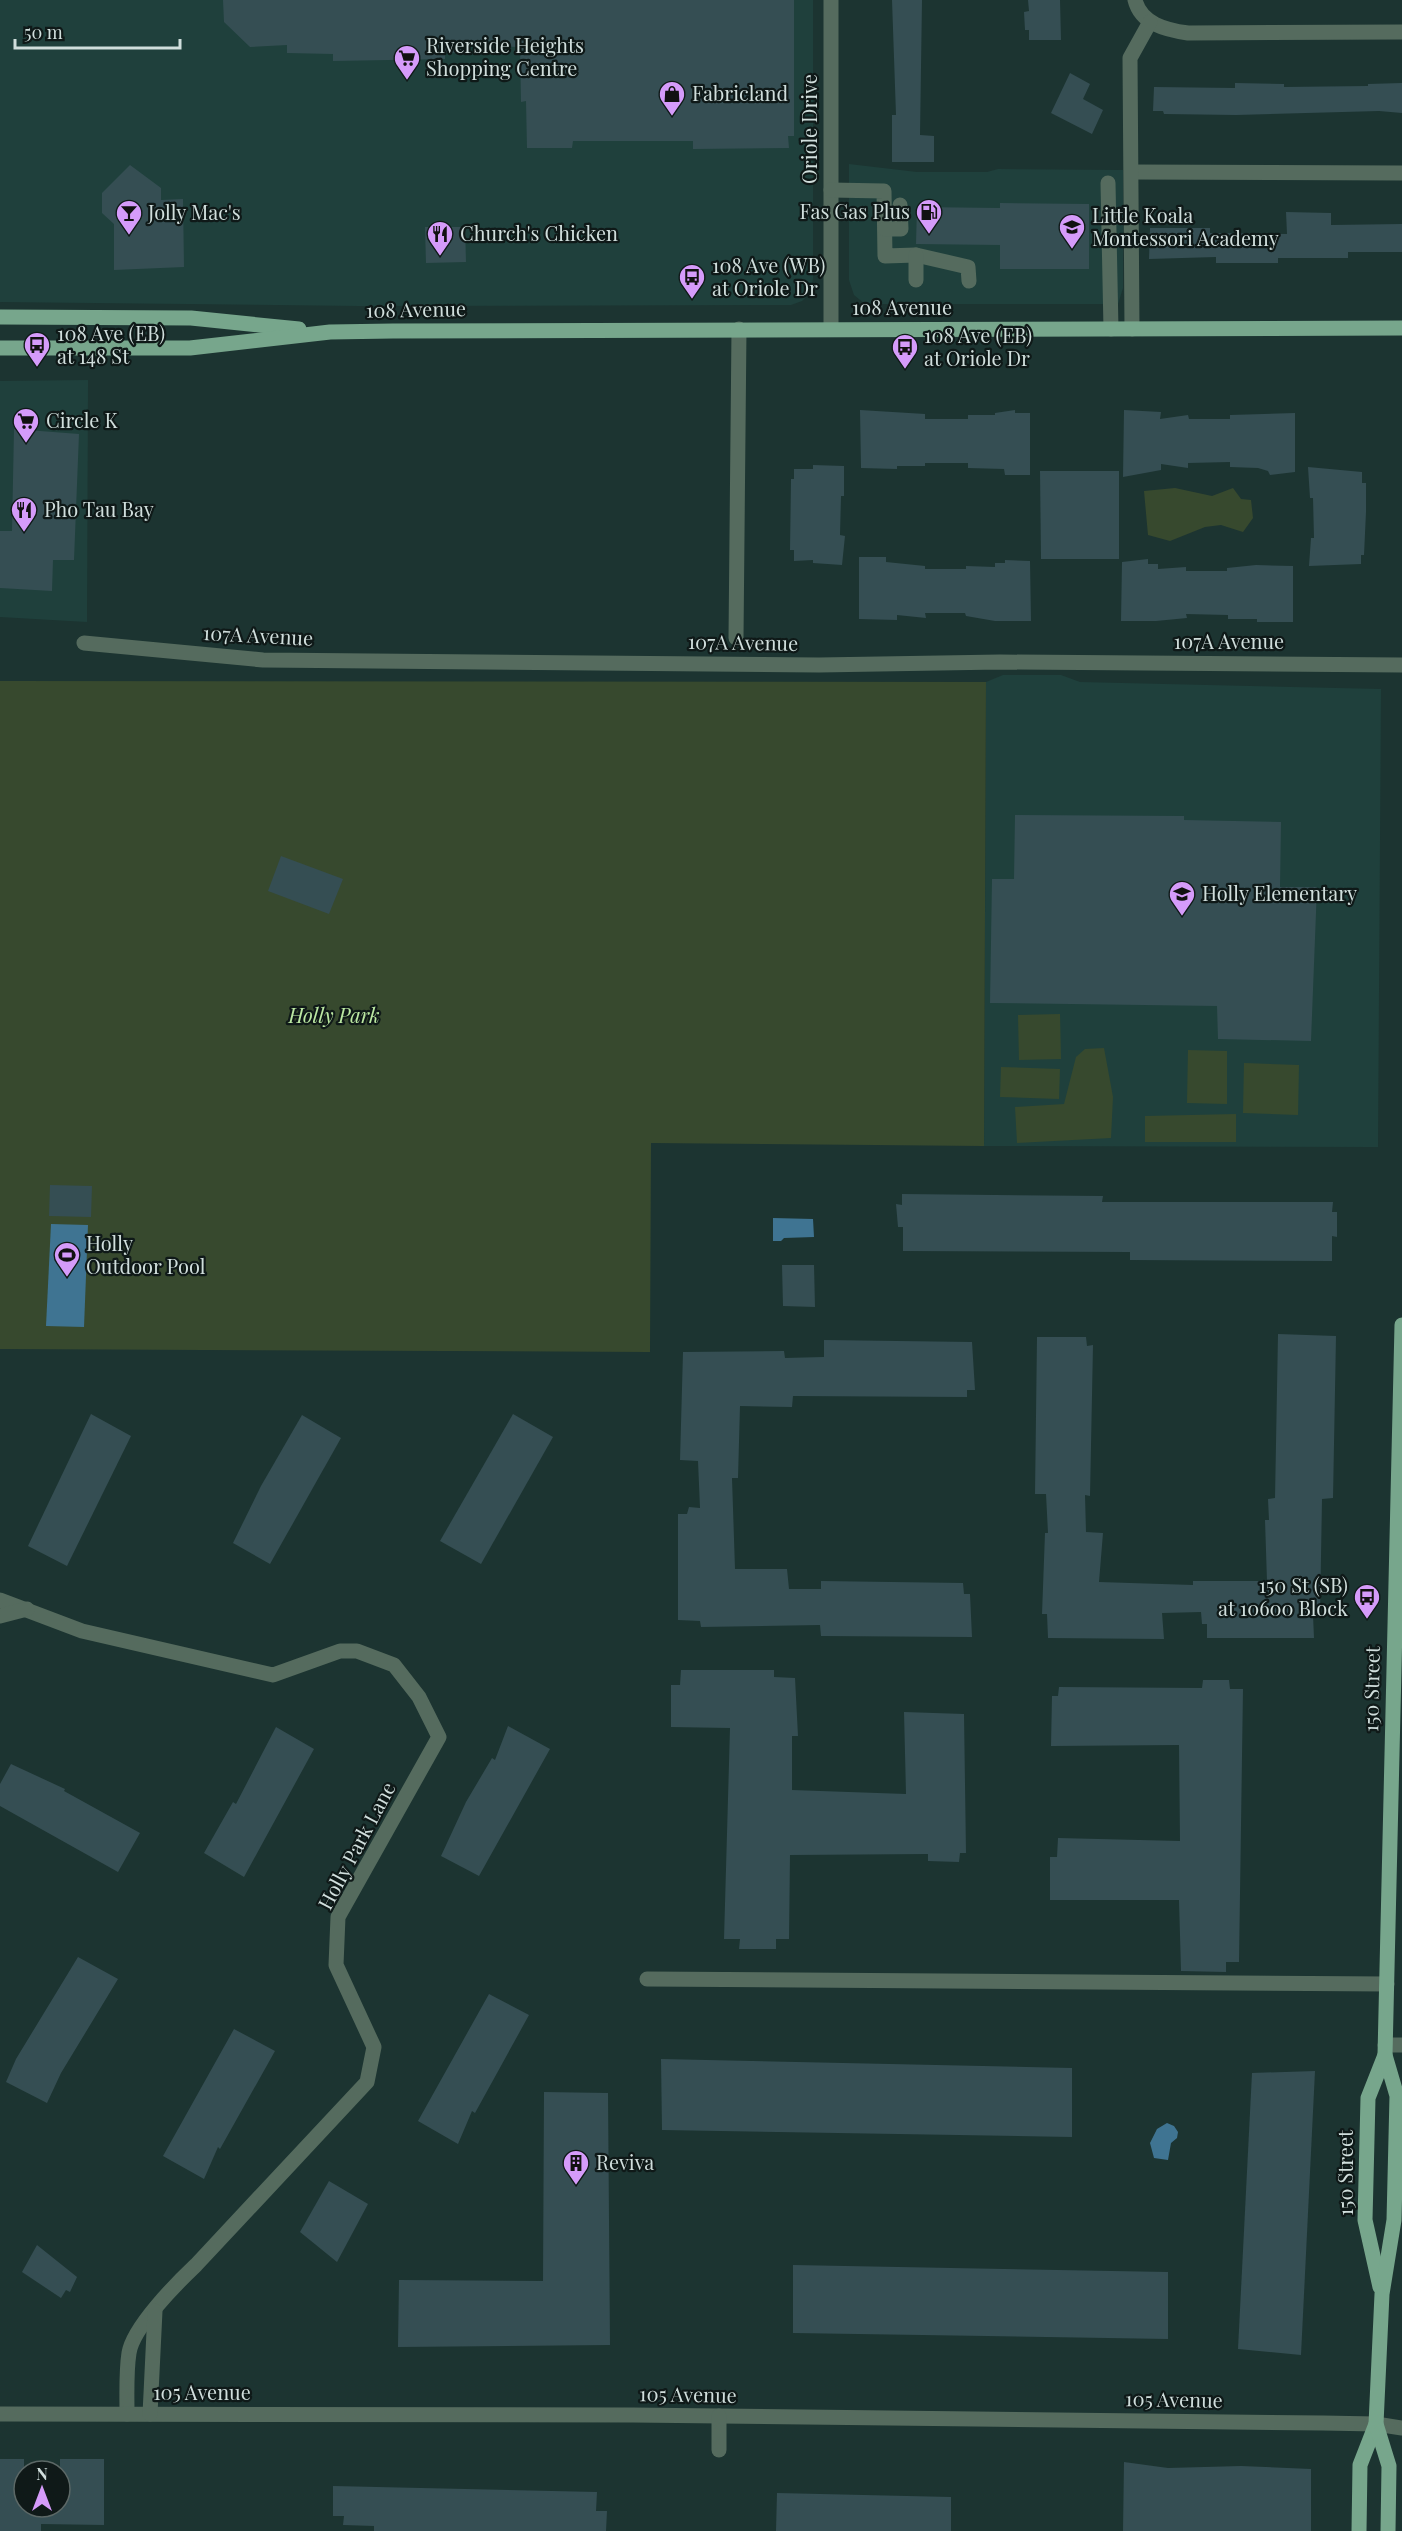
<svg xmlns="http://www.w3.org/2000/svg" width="1402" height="2531" font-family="'Playfair Display',serif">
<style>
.built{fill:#1f403c}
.green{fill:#37492e}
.water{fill:#3f7492}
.building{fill:#354e53}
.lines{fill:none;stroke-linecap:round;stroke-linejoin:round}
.minor{stroke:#556b5e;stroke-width:15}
.major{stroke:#77a68c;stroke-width:15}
.labels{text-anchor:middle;stroke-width:4.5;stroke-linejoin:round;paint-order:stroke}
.poi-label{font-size:20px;fill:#d0dedc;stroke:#0f1918;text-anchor:start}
.street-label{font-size:20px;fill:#d0dedc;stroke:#0f1918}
.park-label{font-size:20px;font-style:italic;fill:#bce9a3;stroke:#0f1918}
</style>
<rect width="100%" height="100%" fill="#1c3431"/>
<g class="built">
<path d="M0,0H813V278L811,292L802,301L791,305L360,306L0,302Z"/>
<path d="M849,164L917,172H987L998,169L1123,170V288L1118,304H865L854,295L849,280Z"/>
<path d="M88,380L87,622L0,617V381Z"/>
<path d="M1003,675H1061L1080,682L1381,689L1378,1147L984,1146L986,682Z"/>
</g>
<g class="green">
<path d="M1175,488L1212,496L1233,488L1241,499L1251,500L1253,518L1243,532L1221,525L1205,527L1170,541L1148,535L1144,491Z"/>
<path d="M0,681L986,682L984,1146L651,1143L650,1352L0,1349Z"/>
<path d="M1060,1014L1061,1059L1019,1060L1018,1015Z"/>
<path d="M1104,1048L1113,1097L1111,1138L1017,1143L1015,1107L1064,1104L1076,1057L1085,1049Z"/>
<path d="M1188,1050L1227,1051V1104L1187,1103Z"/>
<path d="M1244,1063L1299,1065L1298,1115L1243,1113Z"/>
<path d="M1001,1067L1060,1069L1059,1099L1000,1097Z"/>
<path d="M1236,1114V1142H1145V1116Z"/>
</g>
<g class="water">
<path d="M773,1218L813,1219L814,1237L784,1238L781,1241H773Z"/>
<path d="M51,1224L88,1225L84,1327L46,1326Z"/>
<path d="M1167,2123L1174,2126L1178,2132L1177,2138L1171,2143L1168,2160L1154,2158L1150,2143L1157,2129Z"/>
</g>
<g class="building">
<path d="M223,0H794V136H788L789,148L693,149V141H573L572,148H527L526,101L521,102L520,47L461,46V53H445V59L333,61V54L287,53V45L250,47L224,22Z"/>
<path d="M892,0H922L920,135L934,136V162H892V115H896Z"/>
<path d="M1028,0H1060L1061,40H1029V30H1025L1024,12L1029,11Z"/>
<path d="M1070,73L1090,84L1083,99L1103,110L1092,134L1051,113Z"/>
<path d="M1235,83L1284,84V87L1368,86V84L1402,83V113L1379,111L1236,115L1164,114L1163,111H1153L1154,87L1235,88Z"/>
<path d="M130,165L161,188V200L183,199L184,267L114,270V224L102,213V193Z"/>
<path d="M1000,203L1089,204V269H1000V245L916,244L917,207L1000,208Z"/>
<path d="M1286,212L1331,213V225L1402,224V252H1348V258H1278V263H1216V257L1149,259L1150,228H1210V233L1287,234Z"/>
<path d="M425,227H465L466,262L426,263Z"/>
<path d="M860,410L925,414V419H968V415H995V413L1015,410V413H1030V475H1005L1004,469L968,468V463H925V466H897V469L861,468Z"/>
<path d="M1124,410L1161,412L1160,419L1188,415L1189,419H1230V415L1295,413V472L1270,475L1268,471L1258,468L1230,467V462L1188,463V468L1161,464V470L1123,477Z"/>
<path d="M14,429L79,434L74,560H53L52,591L0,588V531H12Z"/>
<path d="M813,465L844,466V496H841L840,535L845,536L842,565L813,563V560L794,561V550H790L791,479H794V469H813Z"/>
<path d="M1308,467L1362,472V483H1366V512L1364,555H1361V564L1309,566L1311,538H1314L1313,498H1310Z"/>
<path d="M1040,471H1119V559H1041Z"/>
<path d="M859,557H886V562L925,566V569H966V566L995,567V563H1005V560L1030,561L1031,621H995L966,616L965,613H925L926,618L897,615V620L859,619Z"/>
<path d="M1148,559V564H1158V569L1186,567V571H1227V568L1256,565L1293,566V622H1257V619H1228V615L1186,614L1187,618L1156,621H1121L1122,562Z"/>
<path d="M1015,815L1184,816V820L1281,822L1280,887H1317L1311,1041L1218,1039L1217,1006L990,1003L992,879H1014Z"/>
<path d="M281,856L343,879L329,914L268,891Z"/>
<path d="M50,1185L92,1186L91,1217L49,1216Z"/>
<path d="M902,1194L1103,1196L1102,1202H1333L1332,1212H1337V1237L1332,1236V1261L1130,1260V1252L903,1251V1227H898L896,1204L902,1205Z"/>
<path d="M782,1265H814L815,1307L783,1306Z"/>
<path d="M1278,1334L1336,1336L1333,1498L1322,1499L1320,1615H1313L1314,1638H1207V1624H1202L1201,1612L1162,1613L1164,1639L1048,1638L1047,1614H1042L1045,1533H1048L1046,1494H1035L1037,1337H1086L1087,1346L1093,1345L1090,1496L1085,1495L1086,1532L1103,1533L1099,1582L1193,1585V1581H1267L1265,1520H1269L1268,1499L1275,1498Z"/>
<path d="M824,1340L972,1342L975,1390H967V1397L793,1396L792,1407L740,1406L738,1478H732L735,1569H787L789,1589H821V1581L963,1583L964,1594H970L972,1637L821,1636L820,1625L701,1627L700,1621L678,1620V1514H687L689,1507L700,1508L698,1461L680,1460L683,1352L784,1351L785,1358L824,1357Z"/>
<path d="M91,1414L131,1436L67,1566L28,1546Z"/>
<path d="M513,1414L553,1437L481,1564L440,1541Z"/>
<path d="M302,1415L341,1438L270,1564L233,1543L261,1486Z"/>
<path d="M681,1670H774V1677L795,1678L798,1736H792V1790L906,1794L904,1712L964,1714L966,1853H960L959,1862L928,1861V1854L790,1855L789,1939H776V1949H739L740,1939H724L730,1728L671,1727V1685H680Z"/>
<path d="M1203,1680H1229L1230,1689H1243L1239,1962H1226V1972L1181,1971L1179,1900H1050V1857H1057L1058,1838L1180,1841L1179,1745L1051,1746L1052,1696H1058L1059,1687L1202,1688Z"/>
<path d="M508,1726L550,1749L479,1876L441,1856L466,1802L492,1758L495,1760Z"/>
<path d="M276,1727L314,1749L244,1877L204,1853L233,1802L236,1804Z"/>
<path d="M11,1764L65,1789L64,1791L140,1833L118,1872L0,1806V1784Z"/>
<path d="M78,1957L118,1979L61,2073L47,2103L6,2082L16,2059Z"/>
<path d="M489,1994L529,2015L475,2113L472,2111L458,2144L418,2121Z"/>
<path d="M234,2029L275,2051L220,2149L218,2147L204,2179L163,2156Z"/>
<path d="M661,2059L1072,2068V2137L662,2130Z"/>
<path d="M1315,2071L1301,2355L1238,2349L1252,2073Z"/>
<path d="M544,2092L608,2093L610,2345L398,2347L399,2280L543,2281Z"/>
<path d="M329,2181L368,2204L337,2262L300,2232Z"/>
<path d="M37,2245L77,2277L70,2292L66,2290L61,2298L22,2272Z"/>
<path d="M793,2265L1168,2272V2339L793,2333Z"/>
<path d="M0,2459H24V2507H60V2459H104V2525L41,2524V2531H0Z"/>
<path d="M1124,2462L1168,2468L1241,2466L1311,2469V2531H1123Z"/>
<path d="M333,2486L597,2492L596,2511H607L606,2531H374V2526L343,2525L344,2516H333Z"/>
<path d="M777,2493L951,2497V2531H776Z"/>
</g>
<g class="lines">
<g class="minor">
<path d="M831,0V329"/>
<path d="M1135,0C1141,24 1166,30 1188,33L1402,32"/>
<path d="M1132,172L1402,173"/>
<path d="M1108,183L1111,329"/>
<path d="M831,190L884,191L885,256L916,255L968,267L969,281"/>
<path d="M885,229H901L900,205"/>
<path d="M916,255V280"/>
<path d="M1132,329L1130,58L1150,22"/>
<path d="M736,638L739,329"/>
<path d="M84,643L263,660L819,665L1000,662L1402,665"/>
<path d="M0,1600L82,1631L273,1675L340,1651H357L394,1665L419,1697L439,1737L338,1917L336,1965L374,2047L367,2082L196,2265C177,2283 133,2327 129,2353C126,2372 127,2394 127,2414"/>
<path d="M0,1616L27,1609"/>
<path d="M647,1979L1387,1984"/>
<path d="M1385,2045H1402"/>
<path d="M0,2414L633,2415L1323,2423L1376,2424L1402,2428"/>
<path d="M150,2414L155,2311"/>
<path d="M719,2416V2450"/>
</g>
<g class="major">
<path d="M0,317L191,318L299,329"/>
<path d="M0,348H190L330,332L393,331L1402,328"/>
<path d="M1380,2287L1365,2220L1368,2098L1385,2055"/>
<path d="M1359,2531L1360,2465L1376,2424"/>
<path d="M1388,2531L1389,2466L1376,2424L1382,2294L1394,2220L1397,2096L1385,2055L1402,1325"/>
</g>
</g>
<defs>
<g id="supermarket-pin" transform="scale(1.35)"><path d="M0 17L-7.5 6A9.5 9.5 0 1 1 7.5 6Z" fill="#d59bfa" stroke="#0f1918"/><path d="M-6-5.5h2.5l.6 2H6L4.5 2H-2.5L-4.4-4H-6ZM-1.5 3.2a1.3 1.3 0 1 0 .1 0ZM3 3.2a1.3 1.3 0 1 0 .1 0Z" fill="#111"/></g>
<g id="shop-pin" transform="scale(1.35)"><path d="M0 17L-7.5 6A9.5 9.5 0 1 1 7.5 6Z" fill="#d59bfa" stroke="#0f1918"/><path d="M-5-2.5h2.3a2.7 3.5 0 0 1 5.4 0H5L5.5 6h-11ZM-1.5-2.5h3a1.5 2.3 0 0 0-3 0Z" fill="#111"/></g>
<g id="fuel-pin" transform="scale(1.35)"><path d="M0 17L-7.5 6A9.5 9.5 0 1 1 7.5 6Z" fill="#d59bfa" stroke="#0f1918"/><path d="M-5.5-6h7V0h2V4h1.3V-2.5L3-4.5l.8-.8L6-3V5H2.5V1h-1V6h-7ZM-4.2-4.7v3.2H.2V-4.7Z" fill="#111"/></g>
<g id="bar-pin" transform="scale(1.35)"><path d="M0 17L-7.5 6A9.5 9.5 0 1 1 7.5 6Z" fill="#d59bfa" stroke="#0f1918"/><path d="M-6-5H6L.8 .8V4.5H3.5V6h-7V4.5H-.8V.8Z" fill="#111"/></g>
<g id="school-pin" transform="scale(1.35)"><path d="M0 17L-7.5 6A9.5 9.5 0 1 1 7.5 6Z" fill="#d59bfa" stroke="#0f1918"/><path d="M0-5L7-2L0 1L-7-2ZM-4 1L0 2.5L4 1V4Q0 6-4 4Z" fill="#111"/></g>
<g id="restaurant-pin" transform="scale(1.35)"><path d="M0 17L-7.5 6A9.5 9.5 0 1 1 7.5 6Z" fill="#d59bfa" stroke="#0f1918"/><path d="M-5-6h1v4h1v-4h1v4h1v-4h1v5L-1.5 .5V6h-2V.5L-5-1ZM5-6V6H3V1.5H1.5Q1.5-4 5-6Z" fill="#111"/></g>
<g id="bus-pin" transform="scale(1.35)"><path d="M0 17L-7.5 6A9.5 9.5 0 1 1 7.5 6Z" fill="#d59bfa" stroke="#0f1918"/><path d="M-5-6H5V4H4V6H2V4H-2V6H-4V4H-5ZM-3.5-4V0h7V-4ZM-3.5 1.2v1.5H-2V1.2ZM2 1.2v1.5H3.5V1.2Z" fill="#111"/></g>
<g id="stadium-pin" transform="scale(1.35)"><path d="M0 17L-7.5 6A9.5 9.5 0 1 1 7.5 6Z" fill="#d59bfa" stroke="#0f1918"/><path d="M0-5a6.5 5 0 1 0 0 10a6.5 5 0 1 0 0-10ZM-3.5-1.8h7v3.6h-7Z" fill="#111"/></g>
<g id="building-pin" transform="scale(1.35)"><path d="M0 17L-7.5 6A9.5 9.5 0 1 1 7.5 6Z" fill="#d59bfa" stroke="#0f1918"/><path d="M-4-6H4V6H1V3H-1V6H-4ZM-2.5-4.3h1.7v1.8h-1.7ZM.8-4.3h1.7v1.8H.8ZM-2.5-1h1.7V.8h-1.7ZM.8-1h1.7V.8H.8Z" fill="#111"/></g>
</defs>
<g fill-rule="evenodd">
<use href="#supermarket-pin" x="407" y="58"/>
<use href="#shop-pin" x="672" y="94"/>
<use href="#fuel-pin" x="929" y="212"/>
<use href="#bar-pin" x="129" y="213"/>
<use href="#school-pin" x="1072" y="227"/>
<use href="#restaurant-pin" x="440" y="234"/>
<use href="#bus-pin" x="692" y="277"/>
<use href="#bus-pin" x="37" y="345"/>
<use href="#bus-pin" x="905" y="347"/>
<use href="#supermarket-pin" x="26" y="421"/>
<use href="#restaurant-pin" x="24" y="510"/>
<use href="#school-pin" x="1182" y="894"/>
<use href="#stadium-pin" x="67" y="1255"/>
<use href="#bus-pin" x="1367" y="1597"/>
<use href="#building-pin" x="576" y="2163"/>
</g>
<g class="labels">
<g class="poi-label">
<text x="426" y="53">Riverside Heights<tspan x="426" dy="23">Shopping Centre</tspan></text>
<text x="692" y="101">Fabricland</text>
<text x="910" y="219" text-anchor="end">Fas Gas Plus</text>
<text x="148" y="220">Jolly Mac's</text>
<text x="1092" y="223">Little Koala<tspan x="1092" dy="23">Montessori Academy</tspan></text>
<text x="460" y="241">Church's Chicken</text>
<text x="712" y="273">108 Ave (WB)<tspan x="712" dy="23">at Oriole Dr</tspan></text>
<text x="57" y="341">108 Ave (EB)<tspan x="57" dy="23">at 148 St</tspan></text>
<text x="924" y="343">108 Ave (EB)<tspan x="924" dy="23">at Oriole Dr</tspan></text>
<text x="46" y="428">Circle K</text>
<text x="44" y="517">Pho Tau Bay</text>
<text x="1202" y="901">Holly Elementary</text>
<text x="86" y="1251">Holly<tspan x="86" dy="23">Outdoor Pool</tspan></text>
<text x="1348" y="1593" text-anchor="end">150 St (SB)<tspan x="1348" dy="23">at 10600 Block</tspan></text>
<text x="596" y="2170">Reviva</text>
</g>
<g class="street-label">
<text transform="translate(810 129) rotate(-90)" y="7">Oriole Drive</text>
<text x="902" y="315">108 Avenue</text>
<text transform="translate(416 310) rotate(-1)" y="7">108 Avenue</text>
<text transform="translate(258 636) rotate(3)" y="7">107A Avenue</text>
<text x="1229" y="649">107A Avenue</text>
<text transform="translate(743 643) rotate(1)" y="7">107A Avenue</text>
<text transform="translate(1372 1689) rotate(-89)" y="7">150 Street</text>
<text transform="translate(357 1846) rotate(-62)" y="7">Holly Park Lane</text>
<text transform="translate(1346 2173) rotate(-90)" y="7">150 Street</text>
<text x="202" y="2400">105 Avenue</text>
<text transform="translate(688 2395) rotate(1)" y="7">105 Avenue</text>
<text transform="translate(1174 2400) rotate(1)" y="7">105 Avenue</text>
</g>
<g class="park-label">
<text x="334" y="1023">Holly Park</text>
</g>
</g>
<g transform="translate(42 2489)"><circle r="28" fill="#0f1918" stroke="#5c6866" stroke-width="1.5"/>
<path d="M0-4.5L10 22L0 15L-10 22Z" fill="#d59bfa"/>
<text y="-9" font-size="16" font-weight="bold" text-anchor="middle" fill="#d0dedc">N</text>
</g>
<path d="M15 39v9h165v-9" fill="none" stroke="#d0dedc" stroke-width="3"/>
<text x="24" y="39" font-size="18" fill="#d0dedc" stroke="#0f1918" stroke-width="4.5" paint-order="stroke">50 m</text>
</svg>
